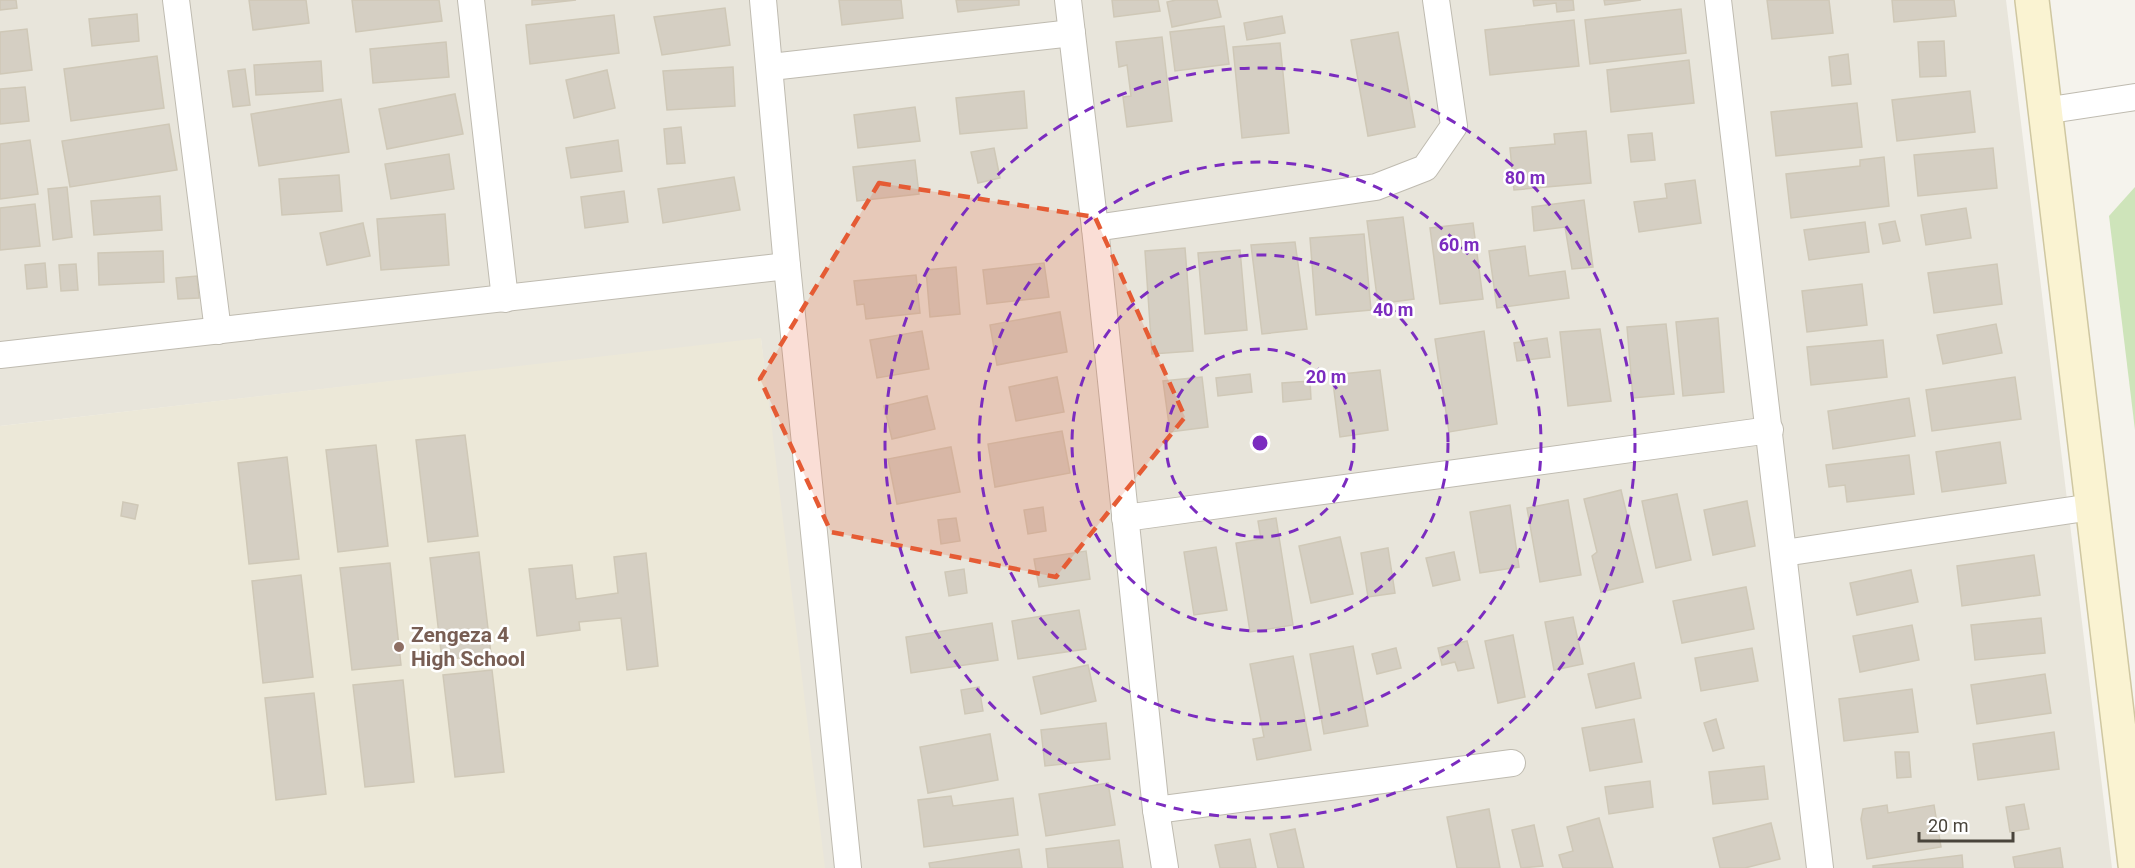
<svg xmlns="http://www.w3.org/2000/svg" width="2135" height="868" font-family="Roboto,sans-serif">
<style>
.residential{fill:#e8e5db}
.education{fill:#ece8d8}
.green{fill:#cee4ba}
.building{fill:#d5cfc3;stroke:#cfc8b7;stroke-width:1.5}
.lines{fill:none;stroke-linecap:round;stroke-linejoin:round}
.street-casing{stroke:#bfbbb0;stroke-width:28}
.secondary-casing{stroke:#cfc7a1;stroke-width:36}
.street{stroke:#fff;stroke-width:26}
.secondary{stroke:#faf3d2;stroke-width:33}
.marked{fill:#e55b34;fill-opacity:0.2;stroke:#e55b34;stroke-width:4.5;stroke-dasharray:12 8;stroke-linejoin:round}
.ring{fill:none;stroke:#7b2cbf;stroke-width:3;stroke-dasharray:10 8}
.education-dot{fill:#8d6e63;stroke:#fff;stroke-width:2}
.labels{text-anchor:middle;stroke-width:5;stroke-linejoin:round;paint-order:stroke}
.education-label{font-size:21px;font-weight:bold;fill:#785e54;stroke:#fff;text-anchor:start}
.centre{fill:#7b2cbf;stroke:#fff;stroke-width:3}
.ring-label{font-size:18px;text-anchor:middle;font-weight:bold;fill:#7b2cbf;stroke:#fff;stroke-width:5;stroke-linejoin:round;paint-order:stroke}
</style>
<rect width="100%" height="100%" fill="#f5f3ed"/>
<path class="residential" d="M0,0H2006L2112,868H821L761,339L0,426Z"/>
<path class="education" d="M761,338L825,868H0V426Z"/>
<path class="green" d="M2135,187V430L2109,216Z"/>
<g class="building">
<path d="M0,0H16L17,8L0,10Z"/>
<path d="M249,0H306L309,23L253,30Z"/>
<path d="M352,0H439L442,21L356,32Z"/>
<path d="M532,0H576L532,5Z"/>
<path d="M839,0H901L903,18L842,25Z"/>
<path d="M956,0H1019V5L958,12Z"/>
<path d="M1112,0H1158L1160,11L1114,17Z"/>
<path d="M1176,0H1217L1221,17L1172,27L1167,2Z"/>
<path d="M1533,0H1573L1574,10L1557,12L1556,3L1534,6Z"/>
<path d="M1604,0H1641L1605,5Z"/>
<path d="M1767,0H1829L1833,33L1772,39Z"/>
<path d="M1892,0H1954L1956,16L1894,22Z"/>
<path d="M725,8L730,45L662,55L654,17Z"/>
<path d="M1681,9L1686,53L1590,64L1585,20Z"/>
<path d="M137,14L139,41L92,46L89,19Z"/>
<path d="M614,15L619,53L530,64L526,25Z"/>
<path d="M1282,16L1285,33L1247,40L1244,23Z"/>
<path d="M1574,20L1579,66L1490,75L1485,30Z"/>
<path d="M1224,26L1229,64L1175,71L1170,32Z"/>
<path d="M27,29L32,70L0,74V32Z"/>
<path d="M1398,32L1415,127L1368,136L1351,40Z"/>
<path d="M1162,37L1172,121L1127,127L1123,97L1131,96L1127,65L1119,67L1116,42Z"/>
<path d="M1944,41L1946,76L1920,77L1918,42Z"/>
<path d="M446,42L449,77L373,83L370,49Z"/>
<path d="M1280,43L1289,133L1242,138L1233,47Z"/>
<path d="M1848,54L1851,84L1832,86L1829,57Z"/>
<path d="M157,56L164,108L71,121L64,69Z"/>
<path d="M1689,60L1694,103L1611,112L1607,70Z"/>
<path d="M321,61L323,91L256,95L254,65Z"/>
<path d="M733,67L735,106L667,110L663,71Z"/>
<path d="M245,69L250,105L233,107L228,71Z"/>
<path d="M607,70L615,108L574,118L566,80Z"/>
<path d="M25,87L29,121L0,124V89Z"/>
<path d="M1024,91L1027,128L960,134L956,98Z"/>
<path d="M1970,91L1975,132L1897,141L1892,100Z"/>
<path d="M455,94L463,134L387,149L379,109Z"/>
<path d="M341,99L349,152L259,166L251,114Z"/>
<path d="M1857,103L1862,147L1776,156L1771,112Z"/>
<path d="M915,107L920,141L858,148L854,115Z"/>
<path d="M169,124L177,170L70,187L62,141Z"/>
<path d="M681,127L685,163L667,164L664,129Z"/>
<path d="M1586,131L1591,183L1514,190L1510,148L1555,144L1554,134Z"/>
<path d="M1652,133L1655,160L1631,162L1628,135Z"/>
<path d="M30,140L38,194L0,199V144Z"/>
<path d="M618,140L622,171L571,178L566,148Z"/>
<path d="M994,148L1000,178L978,183L971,152Z"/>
<path d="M1993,148L1997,188L1918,196L1914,155Z"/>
<path d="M449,154L454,189L391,199L385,164Z"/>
<path d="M1884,157L1889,206L1791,218L1786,174L1860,166V160Z"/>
<path d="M915,160L919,194L857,201L853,167Z"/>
<path d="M339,175L342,211L282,215L279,179Z"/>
<path d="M734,177L740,210L663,223L658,189Z"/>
<path d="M1695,180L1701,223L1639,232L1634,202L1667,198L1665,184Z"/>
<path d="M67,187L72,237L53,240L48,189Z"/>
<path d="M624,191L628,222L585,228L581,197Z"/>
<path d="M160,196L162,230L94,235L91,201Z"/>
<path d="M1584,200L1593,267L1572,269L1565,227L1534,231L1532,207Z"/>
<path d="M35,204L40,246L0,250V208Z"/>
<path d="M1966,208L1971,238L1926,245L1921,215Z"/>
<path d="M445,214L449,265L381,270L377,219Z"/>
<path d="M1403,217L1414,299L1378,304L1367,221Z"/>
<path d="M1895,221L1900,241L1883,244L1879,224Z"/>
<path d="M1865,222L1869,252L1809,260L1804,230Z"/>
<path d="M363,223L370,256L327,265L320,233Z"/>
<path d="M1473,223L1483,299L1440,304L1430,228Z"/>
<path d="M1364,234L1371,310L1316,315L1310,238Z"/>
<path d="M1295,242L1307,329L1262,334L1251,245Z"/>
<path d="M1525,246L1529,276L1565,271L1569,298L1497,308L1489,251Z"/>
<path d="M1185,248L1193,351L1152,354L1145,251Z"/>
<path d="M1240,250L1247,330L1205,334L1198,253Z"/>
<path d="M163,251L164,282L99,285L98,253Z"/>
<path d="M45,263L47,287L27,289L25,265Z"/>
<path d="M1044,263L1049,297L987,304L983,270Z"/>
<path d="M76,264L78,290L61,291L59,265Z"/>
<path d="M1997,264L2002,304L1934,313L1928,273Z"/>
<path d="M956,267L960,314L930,317L926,270Z"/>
<path d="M916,275L920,313L866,319L864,304L857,305L854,281Z"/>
<path d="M197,276L199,298L178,299L176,278Z"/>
<path d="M1862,284L1867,325L1807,332L1802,291Z"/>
<path d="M1060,312L1067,352L997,365L990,325Z"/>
<path d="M1718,318L1724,392L1683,396L1676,322Z"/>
<path d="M1666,324L1674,394L1633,398L1627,327Z"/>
<path d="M1996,324L2002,353L1943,364L1937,335Z"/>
<path d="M1600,329L1611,401L1568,406L1560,332Z"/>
<path d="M922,331L929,369L877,378L870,340Z"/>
<path d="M1484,331L1497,424L1449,432L1435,339Z"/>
<path d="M1547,338L1550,357L1517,361L1514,343Z"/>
<path d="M1883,340L1887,377L1811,385L1807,347Z"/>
<path d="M1380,370L1388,430L1340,437L1332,375Z"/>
<path d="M1250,374L1252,392L1218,396L1216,378Z"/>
<path d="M1057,377L1064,412L1016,421L1009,387Z"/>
<path d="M1202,377L1208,427L1170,432L1163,381Z"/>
<path d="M2015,377L2021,419L1932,431L1926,390Z"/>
<path d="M1310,381L1311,399L1283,402L1282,383Z"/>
<path d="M927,396L935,429L892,439L884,406Z"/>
<path d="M1909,398L1915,436L1833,449L1828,411Z"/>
<path d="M1062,431L1070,473L995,487L988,444Z"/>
<path d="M465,435L478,536L428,542L416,440Z"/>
<path d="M2000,442L2006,483L1942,492L1936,452Z"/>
<path d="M376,445L388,546L338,552L326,450Z"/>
<path d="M951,447L960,492L897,504L888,459Z"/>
<path d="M1909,455L1914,494L1847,502L1845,485L1829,487L1826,465Z"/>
<path d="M287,457L299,559L249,564L238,463Z"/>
<path d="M1621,490L1643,582L1601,592L1592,556L1597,552L1584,499Z"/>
<path d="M1677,494L1691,560L1656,568L1642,501Z"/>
<path d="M1568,500L1581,575L1540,582L1527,508Z"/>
<path d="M1747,501L1755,546L1713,555L1704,510Z"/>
<path d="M123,502L138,505L135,519L121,516Z"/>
<path d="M1510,505L1519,567L1480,573L1470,512Z"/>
<path d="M1043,507L1046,531L1028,534L1024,510Z"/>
<path d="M956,518L960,541L941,544L938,520Z"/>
<path d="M1276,518L1293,625L1250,632L1236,543L1261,539L1258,521Z"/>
<path d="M1340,537L1353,594L1311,603L1299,546Z"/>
<path d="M1216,547L1227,610L1194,615L1184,552Z"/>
<path d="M1388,548L1395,593L1368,597L1361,553Z"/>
<path d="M1086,551L1090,579L1039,587L1034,559Z"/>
<path d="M479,552L491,654L442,660L430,558Z"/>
<path d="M1454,552L1460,580L1433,586L1426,558Z"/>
<path d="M646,553L658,666L627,670L621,618L579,622L580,630L537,636L529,569L572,565L576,599L618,593L614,557Z"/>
<path d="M2034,555L2040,595L1962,606L1957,566Z"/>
<path d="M390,563L401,665L352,670L340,568Z"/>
<path d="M964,569L967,593L949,596L945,572Z"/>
<path d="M1911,570L1918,602L1857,615L1850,583Z"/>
<path d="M301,575L313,677L263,683L252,581Z"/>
<path d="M1746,587L1754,629L1682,643L1673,601Z"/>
<path d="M1079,610L1086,649L1018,659L1012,621Z"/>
<path d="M1573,617L1583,664L1554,670L1545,622Z"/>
<path d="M2041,618L2045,653L1975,660L1971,625Z"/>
<path d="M992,623L998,660L911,673L906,637Z"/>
<path d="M1912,625L1919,660L1860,672L1853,636Z"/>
<path d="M1513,635L1525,697L1498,703L1485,641Z"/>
<path d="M1467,641L1474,668L1458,671L1455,662L1442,665L1438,648Z"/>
<path d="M1353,646L1368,726L1324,734L1310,654Z"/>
<path d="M1396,648L1401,668L1377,674L1372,654Z"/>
<path d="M1752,648L1758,681L1701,691L1695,658Z"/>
<path d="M1293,656L1311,750L1257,760L1253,739L1264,737L1250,664Z"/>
<path d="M1634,663L1641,698L1596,708L1588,674Z"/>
<path d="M1088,665L1096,701L1041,714L1033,677Z"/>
<path d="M492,670L504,772L455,777L443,675Z"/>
<path d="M2045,674L2051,713L1977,724L1971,685Z"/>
<path d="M403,680L414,782L365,787L353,685Z"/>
<path d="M979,687L983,711L965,714L961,690Z"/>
<path d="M1912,689L1918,732L1844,741L1839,699Z"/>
<path d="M314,693L326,794L276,800L265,698Z"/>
<path d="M1634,719L1642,762L1590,771L1582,728Z"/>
<path d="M1716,719L1724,748L1713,751L1704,723Z"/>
<path d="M1106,723L1110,759L1045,766L1041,730Z"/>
<path d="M2054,732L2059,769L1978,780L1973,744Z"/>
<path d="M990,734L998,780L928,793L920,747Z"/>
<path d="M1895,752H1909L1911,777L1897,778Z"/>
<path d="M1764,766L1768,799L1713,804L1709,772Z"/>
<path d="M1650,781L1653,807L1609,814L1605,787Z"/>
<path d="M1108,783L1115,825L1046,836L1039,794Z"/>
<path d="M951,796L953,806L1013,798L1018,835L924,847L918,800Z"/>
<path d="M2024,804L2029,829L2010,832L2006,807Z"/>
<path d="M1887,805L1888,813L1934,805L1941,847L1867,859L1861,819L1863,809Z"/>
<path d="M1489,809L1500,868H1457L1447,817Z"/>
<path d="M1599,818L1613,868H1563L1559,855L1573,851L1567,827Z"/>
<path d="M1771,823L1780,859L1745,868H1720L1713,838Z"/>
<path d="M1534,825L1543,866L1521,868L1512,830Z"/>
<path d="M1295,829L1304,868H1278L1270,834Z"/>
<path d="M1250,839L1256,868H1220L1215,845Z"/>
<path d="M1119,840L1123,868H1048L1046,849Z"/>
<path d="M2060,848L2063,868H2015L2013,857Z"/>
<path d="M1019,849L1022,868H930L929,863Z"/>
<path d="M1962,855L1963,868H1873V866Z"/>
</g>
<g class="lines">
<g class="street-casing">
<g id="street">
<path d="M176,0L218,331"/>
<path d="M471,0L505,299"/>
<path d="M763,0L787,266L848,868"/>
<path d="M1068,0L1095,228L1156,810L1165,868"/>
<path d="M1718,0L1820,868"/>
<path d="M771,67L1072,33"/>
<path d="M2044,111L2135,97"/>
<path d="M1095,228L1376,187L1425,168L1454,126L1436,0"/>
<path d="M0,355L787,266"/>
<path d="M1125,518L1770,430"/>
<path d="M1784,553L2092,507"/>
<path d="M1156,810L1512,763"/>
</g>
</g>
<g class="secondary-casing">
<path id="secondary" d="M2032,0L2135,864"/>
</g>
<use href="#street" class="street"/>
<use href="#secondary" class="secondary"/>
</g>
<path class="marked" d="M879,183L1095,217L1185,417L1056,577L831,532L760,379Z"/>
<g class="ring">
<circle cx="1260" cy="443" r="94"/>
<circle cx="1260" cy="443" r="188"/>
<circle cx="1260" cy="443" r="281"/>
<circle cx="1260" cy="443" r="375"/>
</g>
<circle class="education-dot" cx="399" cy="647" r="6"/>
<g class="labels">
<g class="education-label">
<text x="411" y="642">Zengeza 4<tspan x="411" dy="24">High School</tspan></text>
</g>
</g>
<circle cx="1260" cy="443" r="9" class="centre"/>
<g class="ring-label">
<text x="1525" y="184">80 m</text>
<text x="1459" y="251">60 m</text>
<text x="1393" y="316">40 m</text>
<text x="1326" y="383">20 m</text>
</g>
<path d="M1919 832v9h94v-9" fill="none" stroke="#49443b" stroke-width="3"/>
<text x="1928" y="832" font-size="18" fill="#49443b" stroke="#ffffff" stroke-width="4.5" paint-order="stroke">20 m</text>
</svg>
